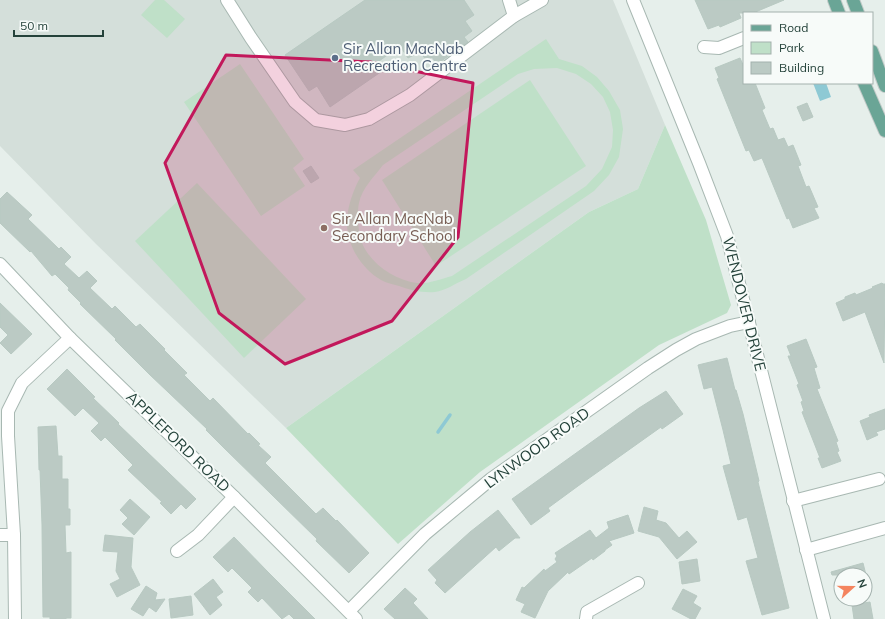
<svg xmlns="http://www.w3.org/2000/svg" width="885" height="619" font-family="Mulish,sans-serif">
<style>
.built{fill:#d4dfda}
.green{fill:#bfe0c8;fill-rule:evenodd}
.water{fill:#8ec9d4}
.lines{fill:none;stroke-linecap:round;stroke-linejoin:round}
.stream{stroke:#8ec9d4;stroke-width:3.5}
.building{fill:#bbcac4;stroke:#b8c9c2}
.minor-casing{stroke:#a8b8b2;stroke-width:14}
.major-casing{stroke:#c2cac8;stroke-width:14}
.minor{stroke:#fff;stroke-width:12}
.major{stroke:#6aa596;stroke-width:12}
.marked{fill:#c2185b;fill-opacity:0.2;stroke:#c2185b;stroke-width:3;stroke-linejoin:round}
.service-dot{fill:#5c6f8a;stroke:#f7fbf9;stroke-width:1.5}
.education-dot{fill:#8d6e63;stroke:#f7fbf9;stroke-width:1.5}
.labels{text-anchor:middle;stroke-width:4;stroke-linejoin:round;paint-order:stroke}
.service-label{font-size:15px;fill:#4e5e75;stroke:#f7fbf9;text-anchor:start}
.education-label{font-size:15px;fill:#785e54;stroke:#f7fbf9;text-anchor:start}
.street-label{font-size:15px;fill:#24423a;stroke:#f7fbf9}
</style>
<rect width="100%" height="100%" fill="#e6efeb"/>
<path class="built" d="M0,0H613L665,125L638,189L589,212L286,428L96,244L0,146Z"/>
<g class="green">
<path d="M155,0H164L185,19L167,38L141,15Z"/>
<path d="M546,39L559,59L582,66L597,77L609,91L620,110L623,129L619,157L609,175L594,191L466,279C456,283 445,291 435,292C422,293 410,290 399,286C393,284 386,283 381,280C362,269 348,247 347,225C346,211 353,190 360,178L353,170ZM557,68L576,74L591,84L603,97L610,112L613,130L612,147L602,169L586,186L452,276C441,279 429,284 417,283C394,280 371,264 362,243C359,235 358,224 358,216C358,212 358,207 359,203C362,188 374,177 383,165L518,74L534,69Z"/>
<path d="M240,64L304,159L293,168L305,186L261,216L184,102Z"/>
<path d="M530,80L586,166L436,266L382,180Z"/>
<path d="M665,125L706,220L731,305L727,313L659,345L480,472L398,544L286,428L589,212L638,189Z"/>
<path d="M197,183L306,299L244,358L135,241Z"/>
</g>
<path class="water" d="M813,83H826L831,97L820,101Z"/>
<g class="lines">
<path class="stream" d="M438,432L450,415"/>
</g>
<g class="building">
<path d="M365,0H464L474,15L465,21L472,31L464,37L468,42L437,64L432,57L427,61L420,52L408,58L400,46L379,61L385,69L330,107L317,86L309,91L285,55Z"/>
<path d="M695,0H784L753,13H739L741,18L720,27L719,25L708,29Z"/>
<path d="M740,58L744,67V83H755L765,108L762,110L770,129L773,128L778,140L784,138L788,147L793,145L801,165L798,166L806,187L809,186L818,207L814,208L819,218L793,228L789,218L787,219L762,158L754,161L749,150L746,151L717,79L719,78L715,68Z"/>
<path d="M807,103L813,117L803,121L797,107Z"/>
<path d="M311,166L319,178L311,183L303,171Z"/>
<path d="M7,192L32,215L28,219L59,249L61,247L71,257L64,264L79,278L87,271L97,281L90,288L112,309L115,306L136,327L140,324L165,349L164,350L187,373L184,375L210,401L213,398L248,434L249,433L260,444L258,445L271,457L265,463L316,514L323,508L336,521L337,520L369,553L349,573L316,541L317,539L224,448L206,430L207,429L149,374L115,340L116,339L80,304L81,303L68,290L69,288L55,274L52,276L31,251L30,252L0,223V199Z"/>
<path d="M882,283L883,284H885L884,363L865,312L843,321L836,303L845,299V297L855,293L856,295L873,288L872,287Z"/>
<path d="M0,303L32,334L11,354L0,343L8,335L0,327Z"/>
<path d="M806,339L817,367L814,368L820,388L817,389L838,441L836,442L839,451L837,452L841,461L822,468L818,458H820L802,412L804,411L801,402L803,401L797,385L799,384L788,356H791L787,346Z"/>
<path d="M727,358L735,390H736L743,414L759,481L758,482L789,608L762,615L746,561L758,558L747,517L738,520L723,466L731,464L723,430L712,387L704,389L698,365Z"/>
<path d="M67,369L95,397L93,398L119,423L118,424L196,499L186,509L181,504L171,514L160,503L162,502L128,470L133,465L105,437L101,441L91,431L99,423L83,408L75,416L47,389Z"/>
<path d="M666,391L683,414L662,429L661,427L578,486L548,508L550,511L531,525L512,499L639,408Z"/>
<path d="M885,409V429L876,432L878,435L867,440L860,421L870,417L869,415Z"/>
<path d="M56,426L58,456H62V479H68V509H70V525H65L66,553L71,552V618H66V619H50V617H43L42,525L40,470H39L38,427Z"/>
<path d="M130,499L150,517L134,535L122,524L128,518L120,510Z"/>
<path d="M644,507L658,511L656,520L666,523L679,538L687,531L697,542L677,559L659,537L638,531Z"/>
<path d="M498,510L520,538H515L499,551L496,547L445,593L435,583L437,580L428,570L470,532Z"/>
<path d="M628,515L634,533L609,541L612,545L605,550V551L593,560L592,558L569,574L568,572L548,591L535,618L521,612L525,604L516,600L522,587L524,588L544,569L545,571L557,562L555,559L557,556L555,553L590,530L596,538L609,528L607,522Z"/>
<path d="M105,535L133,538L131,567L140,585L117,597L110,584L120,579L116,571L118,552L103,551Z"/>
<path d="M234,537L268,572L315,619H294L289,614L282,619L262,598L258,602L248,592L252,588L232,568L228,572L213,557Z"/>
<path d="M697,559L700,581L682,584L679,562Z"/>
<path d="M863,563L866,575H832L831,572Z"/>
<path d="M213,579L223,592L216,597L222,605L210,615L194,594Z"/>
<path d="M146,586L157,593L155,600L165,599L156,612L149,607L143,616L131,609Z"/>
<path d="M405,588L417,599L413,603L428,619H395L384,609Z"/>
<path d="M683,589L697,596L693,603L701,608L695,619H691L672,609Z"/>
<path d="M191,596L193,615L171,618L169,599Z"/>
<path d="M870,602L873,619H854L852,605Z"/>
</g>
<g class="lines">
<g class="minor-casing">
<g id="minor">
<path d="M227,0L251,38L295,102L316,120L345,125L369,119L410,95L514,16L542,0"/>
<path d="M509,0L514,16"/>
<path d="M633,0L699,163L727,236L824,619"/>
<path d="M704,47L719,48L744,38"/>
<path d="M0,264L70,338L234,497L356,619"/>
<path d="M793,501L879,479"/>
<path d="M0,535H14"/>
<path d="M806,550L885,528"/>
<path d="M177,551L198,535L234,497"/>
<path d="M349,611L425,534L491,479L648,368L676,350L696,339L730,326L749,322"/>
<path d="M15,619L14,535L8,436V411L22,383L70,338"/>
<path d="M586,619L587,612L638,583"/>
</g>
</g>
<g class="major-casing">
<g id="major">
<path d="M834,0L839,13"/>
<path d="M853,0L858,13"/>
<path d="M872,51L885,86"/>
<path d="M864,83L885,131"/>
</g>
</g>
<use href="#minor" class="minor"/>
<use href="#major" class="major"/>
</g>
<path class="marked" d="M226,55L370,62L473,83L458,237L392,321L285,364L219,313L165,163Z"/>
<circle class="service-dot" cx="335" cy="58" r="4"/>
<circle class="education-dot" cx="324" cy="228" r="4"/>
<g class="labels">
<g class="service-label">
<text x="343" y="54">Sir Allan MacNab<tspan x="343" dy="17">Recreation Centre</tspan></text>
</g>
<g class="education-label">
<text x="332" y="224">Sir Allan MacNab<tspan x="332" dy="17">Secondary School</tspan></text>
</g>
<g class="street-label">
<text transform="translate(744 304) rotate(76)" y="5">WENDOVER DRIVE</text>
<text transform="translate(178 442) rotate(44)" y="5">APPLEFORD ROAD</text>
<text transform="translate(537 448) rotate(-36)" y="5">LYNWOOD ROAD</text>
</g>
</g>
<rect x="743" y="12" width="130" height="72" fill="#f7fbf9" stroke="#a3b1ad"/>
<rect x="751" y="25" width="20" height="6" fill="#6aa596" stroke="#a3b1ad"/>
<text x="779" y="32" font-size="12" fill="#24423a">Road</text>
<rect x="751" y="42" width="20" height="12" fill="#bfe0c8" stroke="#a3b1ad"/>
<text x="779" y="52" font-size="12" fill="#24423a">Park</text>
<rect x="751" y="62" width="20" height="12" fill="#bbcac4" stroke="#a3b1ad"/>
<text x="779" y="72" font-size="12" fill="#24423a">Building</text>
<g transform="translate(853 587) rotate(69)"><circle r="19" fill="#f7fbf9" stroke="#a3b1ad"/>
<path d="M0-3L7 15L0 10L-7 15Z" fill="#f4845f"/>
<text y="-6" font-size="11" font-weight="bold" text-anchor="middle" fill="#24423a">N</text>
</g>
<path d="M14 30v6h89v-6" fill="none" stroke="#24423a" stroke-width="2"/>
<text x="20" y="30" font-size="12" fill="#24423a" stroke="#f7fbf9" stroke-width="3" paint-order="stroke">50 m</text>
</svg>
